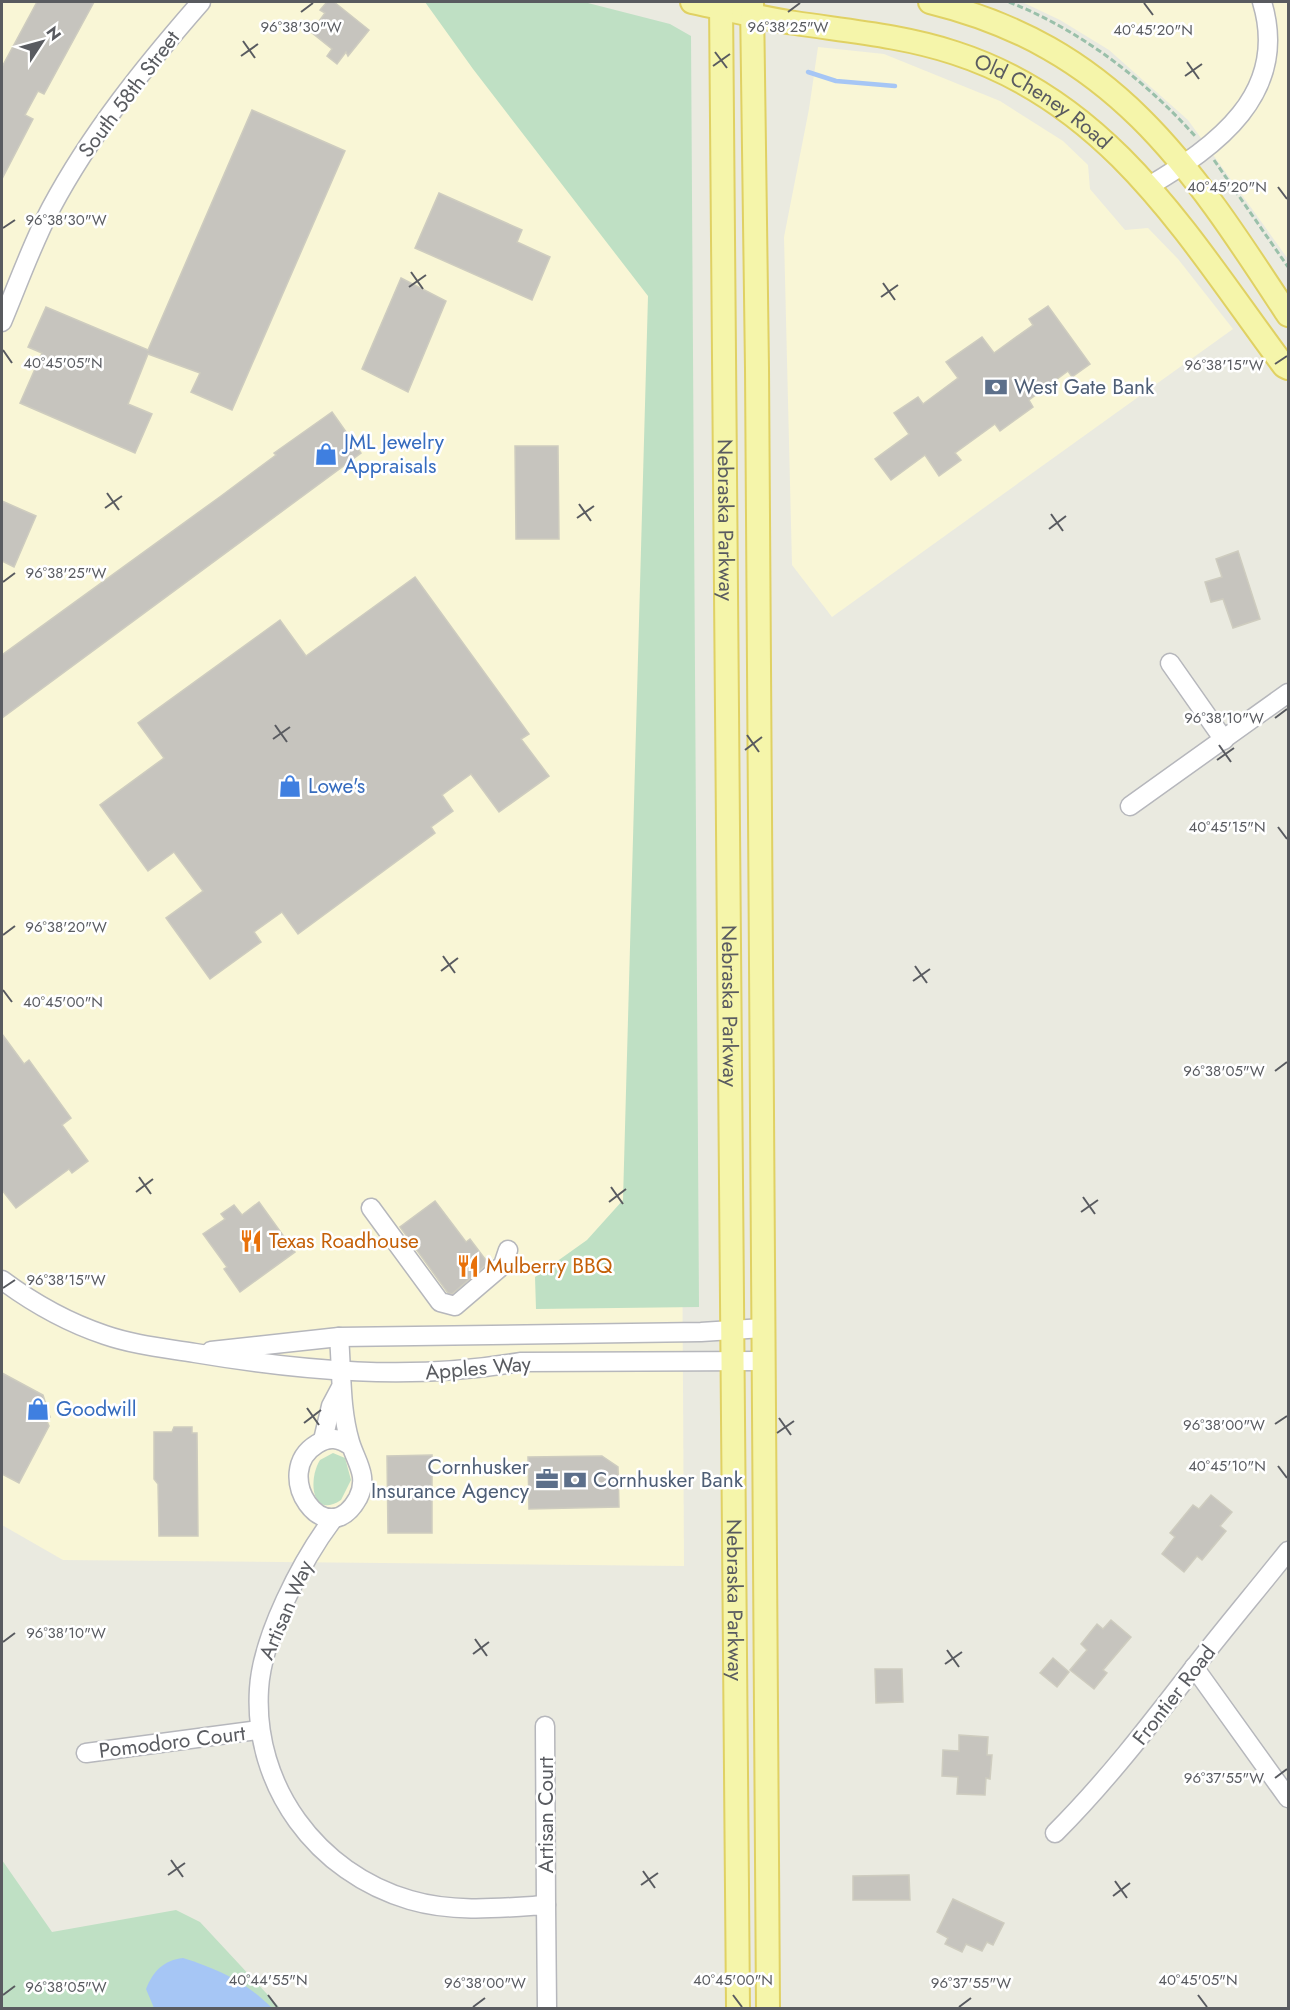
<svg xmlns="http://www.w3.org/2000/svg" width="1290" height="2010" font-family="Jost,sans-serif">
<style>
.commercial{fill:#f9f6d6}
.green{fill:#bfe0c4}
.water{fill:#a6c6f5}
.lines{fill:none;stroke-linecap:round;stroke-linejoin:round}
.stream{stroke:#a6c6f5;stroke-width:4.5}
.building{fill:#c6c4be;stroke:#ceccbf;stroke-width:1.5}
.minor-casing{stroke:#b6b7bc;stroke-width:21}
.major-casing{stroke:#e0d163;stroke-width:26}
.path{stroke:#9ac0aa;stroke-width:3;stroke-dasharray:6 3;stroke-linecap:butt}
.minor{stroke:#fff;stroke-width:18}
.major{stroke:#f5f5aa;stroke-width:22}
.ticks{fill:none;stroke:#595b60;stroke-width:2}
.labels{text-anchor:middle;stroke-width:5;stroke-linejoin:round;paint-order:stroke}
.street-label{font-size:21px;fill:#595b60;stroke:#fff}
.service-label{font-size:21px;fill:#4e5e75;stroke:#fff;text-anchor:start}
.shop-label{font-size:21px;fill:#366cbe;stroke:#fff;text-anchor:start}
.food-label{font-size:21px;fill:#c56008;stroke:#fff;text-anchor:start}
.ticks-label{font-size:15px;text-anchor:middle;fill:#595b60;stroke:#fff;stroke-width:5;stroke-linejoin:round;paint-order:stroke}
</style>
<rect width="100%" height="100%" fill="#eaeae0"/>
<g class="commercial">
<path d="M2,2H431L650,287L679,667L684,1566L63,1560L2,1525Z"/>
<path d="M1022,2H1288V259L1188,120L1109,50L1060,20Z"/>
<path d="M818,47L884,54L1000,101L1063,141L1088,165L1090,189L1125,230L1148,228L1178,259L1233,329L832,617L792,565L784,237L809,109Z"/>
</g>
<g class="green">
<path d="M425,2H584L670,24L691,36L699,1307L536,1309L535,1277L587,1240L623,1200L648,296L473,69Z"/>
<path d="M333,1453L345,1458L351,1480L341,1500C311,1520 308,1479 320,1460Z"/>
<path d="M2,1860L52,1932L176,1910L200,1922L280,2008H2Z"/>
</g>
<path class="water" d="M183,1958C218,1969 246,1982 272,2008H154L146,1989C153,1971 164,1960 183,1958Z"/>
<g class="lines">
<path class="stream" d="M808,72L836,81L895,86"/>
</g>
<g class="building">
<path d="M37,2H94L44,94L38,91L25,115L33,119L2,179V67Z"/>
<path d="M327,2H334L369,30L348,56L346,52L337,64L327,56L332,49L311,32L325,13L320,10Z"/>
<path d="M252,110L345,151L232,410L191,392L200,373L148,354L128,404L152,414L135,453L20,403L42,353L28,347L46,307L148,350Z"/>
<path d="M439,193L522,230L517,242L550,257L532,300L415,248Z"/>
<path d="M401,278L446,301L408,392L362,369Z"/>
<path d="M1048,306L1090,364L1072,377L1068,371L1029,400L1033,407L1000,431L995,424L955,453L961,460L939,476L925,455L891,480L875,459L909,434L894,413L918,397L923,404L958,378L946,362L982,337L994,353L1033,325L1029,319Z"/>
<path d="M332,412L361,453L2,718V655L221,496L276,455L274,453Z"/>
<path d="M515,446H558L559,539H516Z"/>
<path d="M2,501L36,516L14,567L2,561Z"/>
<path d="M1238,551L1260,619L1233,628L1223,599L1211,602L1205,582L1222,577L1216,559Z"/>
<path d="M415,577L529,734L521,739L549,776L499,812L471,774L442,795L453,811L431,827L435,833L298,934L282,912L254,932L261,942L210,979L166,918L203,891L174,852L148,871L100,805L164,758L138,723L280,620L306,656Z"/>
<path d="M2,1034L24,1064L29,1060L71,1118L62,1125L88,1161L72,1173L69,1169L16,1208L2,1190Z"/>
<path d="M435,1201L466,1242L470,1239L488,1263L452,1294L448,1293L400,1227Z"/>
<path d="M259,1202L295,1252L240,1292L224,1269L227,1267L203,1234L225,1219L221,1214L234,1205L242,1215Z"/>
<path d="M2,1373L43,1395L50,1417L46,1419L49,1426L19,1483L2,1474Z"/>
<path d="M174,1427H192V1433H197L198,1536H159L158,1484L154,1479V1432H172Z"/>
<path d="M432,1455V1533H388L387,1456Z"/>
<path d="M602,1456L618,1467L619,1507L529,1509L528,1457Z"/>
<path d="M1211,1495L1232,1512L1220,1526L1226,1531L1202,1560L1197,1556L1184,1572L1162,1554L1175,1537L1170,1533L1193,1505L1199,1509Z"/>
<path d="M1111,1620L1131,1637L1103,1670L1107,1673L1094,1689L1070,1670L1087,1650L1081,1644L1097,1624L1103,1629Z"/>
<path d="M1053,1658L1069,1672L1057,1687L1040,1673Z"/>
<path d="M875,1669H902L903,1702L876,1703Z"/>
<path d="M959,1735L988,1737L987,1755H992L990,1779L986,1778L985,1795L957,1794L958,1777L942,1776L943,1750L959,1751Z"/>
<path d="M909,1875L910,1900H853V1876Z"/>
<path d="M953,1899L1004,1923L993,1945L987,1942L982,1951L966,1944L962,1952L945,1944L948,1938L937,1932Z"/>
</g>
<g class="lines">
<g class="minor-casing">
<g id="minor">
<path d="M1149,186C1215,147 1290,94 1262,2"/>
<path d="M2,322C18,284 32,244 51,208C91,133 145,66 201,2"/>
<path d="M1170,663L1224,740"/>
<path d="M1130,806L1288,693"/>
<path d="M371,1208L440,1302L455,1306L503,1265L508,1250"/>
<path d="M2,1280C33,1303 69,1323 105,1335C134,1345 165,1348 195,1353C302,1371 412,1381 520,1362L763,1361"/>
<path d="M339,1337C342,1373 340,1408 350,1442C356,1462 369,1476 358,1498C326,1556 269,1473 317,1444C329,1436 339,1438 351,1446"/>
<path d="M211,1351L339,1337L701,1332L763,1328"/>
<path d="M323,1440L331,1406L340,1389"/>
<path d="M333,1519C302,1560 262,1637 259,1689C253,1786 317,1873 410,1900C454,1913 501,1908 546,1905L547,2008"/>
<path d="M1194,1667L1288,1798"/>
<path d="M545,1726L546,1905"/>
<path d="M86,1753L258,1730"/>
<path d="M1055,1833C1106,1782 1149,1726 1193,1669C1224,1629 1257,1590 1288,1551"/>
</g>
</g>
<g class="major-casing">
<g id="major">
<path id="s1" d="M692,2C726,9 760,18 795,23C848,31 904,36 955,53C1113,104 1190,240 1284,366L1288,368"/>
<path id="s2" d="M721,2L738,2008"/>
<path d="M752,2L757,368L768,2008"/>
<path d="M930,2C1114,47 1190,165 1288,315"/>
</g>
</g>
<g class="path">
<path d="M1009,2C1080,30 1144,79 1195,136"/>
<path d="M1214,160L1288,267"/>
</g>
<use href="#minor" class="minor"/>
<use href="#major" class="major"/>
</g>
<path class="ticks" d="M1144,3L1153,15M301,12L313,3M788,12L800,3M243,41L255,58M715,52L727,68M241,56L258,44M1187,62L1199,79M713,66L730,54M1185,76L1202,64M1278,187L1287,199M3,228L15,220M411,272L423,289M883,283L895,300M409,287L426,275M881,297L898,285M3,350L12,363M1275,364L1287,356M107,493L119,510M579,504L591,521M105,508L122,496M1051,514L1063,531M577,518L594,506M1049,529L1066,516M3,582L15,573M1275,718L1287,709M275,725L287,742M747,735L759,752M273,739L290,727M1219,745L1231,762M745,750L762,737M1217,760L1234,748M1278,827L1287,839M3,935L15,926M443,956L455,973M915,966L927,983M441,971L458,958M913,981L930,969M3,990L12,1002M1275,1071L1287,1062M139,1177L151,1194M611,1187L623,1204M136,1192L153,1179M1083,1197L1095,1214M609,1202L626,1189M1081,1212L1098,1200M3,1288L15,1280M307,1408L319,1425M779,1418L791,1435M304,1423L321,1410M1275,1424L1287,1416M777,1433L794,1421M1278,1466L1287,1478M475,1639L487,1656M3,1642L15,1633M947,1650L959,1667M473,1654L489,1642M945,1664L962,1652M1275,1778L1287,1769M171,1860L183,1877M643,1871L655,1888M168,1875L185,1863M1115,1881L1127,1898M641,1885L658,1873M1113,1896L1130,1883M3,1995L15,1986M268,1995L277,2007M733,1995L742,2007M1198,1995L1207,2007M473,2007L485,1998M959,2007L971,1998"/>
<defs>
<g id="bank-bare" transform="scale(1.8)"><path d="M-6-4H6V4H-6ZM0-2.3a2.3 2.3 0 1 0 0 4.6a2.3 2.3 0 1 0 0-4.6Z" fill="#5c6f8a" stroke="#fff" stroke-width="2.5" paint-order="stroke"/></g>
<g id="shop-bare" transform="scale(1.8)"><path d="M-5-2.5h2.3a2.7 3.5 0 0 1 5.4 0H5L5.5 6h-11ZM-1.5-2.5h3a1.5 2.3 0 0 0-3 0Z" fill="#3f7fe0" stroke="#fff" stroke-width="2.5" paint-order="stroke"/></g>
<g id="restaurant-bare" transform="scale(1.8)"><path d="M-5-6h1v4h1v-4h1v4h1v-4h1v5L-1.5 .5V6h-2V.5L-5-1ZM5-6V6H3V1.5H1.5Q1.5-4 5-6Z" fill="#e8710a" stroke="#fff" stroke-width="2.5" paint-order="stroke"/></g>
<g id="office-bare" transform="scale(1.8)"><path d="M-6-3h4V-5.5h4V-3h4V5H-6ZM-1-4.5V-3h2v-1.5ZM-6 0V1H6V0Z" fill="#5c6f8a" stroke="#fff" stroke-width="2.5" paint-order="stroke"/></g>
</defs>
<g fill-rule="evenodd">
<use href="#bank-bare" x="996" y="387"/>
<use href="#shop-bare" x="326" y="454"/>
<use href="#shop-bare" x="290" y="786"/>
<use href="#restaurant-bare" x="251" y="1241"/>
<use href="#restaurant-bare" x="468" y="1266"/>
<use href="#shop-bare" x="38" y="1409"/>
<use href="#office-bare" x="547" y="1479"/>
<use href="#bank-bare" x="575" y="1480"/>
</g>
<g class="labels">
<g class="street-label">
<text transform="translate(129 94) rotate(-53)" y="7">South 58th Street</text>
<text dy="7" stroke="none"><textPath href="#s1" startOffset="369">Old Cheney Road</textPath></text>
<text dy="7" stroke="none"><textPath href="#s2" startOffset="518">Nebraska Parkway</textPath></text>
<text dy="7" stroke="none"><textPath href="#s2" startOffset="1004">Nebraska Parkway</textPath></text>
<text transform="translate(478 1368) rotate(-5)" y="7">Apples Way</text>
<text dy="7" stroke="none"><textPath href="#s2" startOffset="1598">Nebraska Parkway</textPath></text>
<text transform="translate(286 1610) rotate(-67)" y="7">Artisan Way</text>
<text transform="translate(1174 1695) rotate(-52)" y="7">Frontier Road</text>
<text transform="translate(172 1742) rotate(-7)" y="7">Pomodoro Court</text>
<text transform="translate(546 1815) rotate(-90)" y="7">Artisan Court</text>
</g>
<g class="service-label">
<text x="1014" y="394">West Gate Bank</text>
<text x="529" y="1474" text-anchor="end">Cornhusker<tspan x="529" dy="24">Insurance Agency</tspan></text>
<text x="593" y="1487">Cornhusker Bank</text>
</g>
<g class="shop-label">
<text x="344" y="449">JML Jewelry<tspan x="344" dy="24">Appraisals</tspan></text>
<text x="308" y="793">Lowe's</text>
<text x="56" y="1416">Goodwill</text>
</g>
<g class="food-label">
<text x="269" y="1248">Texas Roadhouse</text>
<text x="486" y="1273">Mulberry BBQ</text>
</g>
</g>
<g class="ticks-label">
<text x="301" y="32">96°38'30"W</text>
<text x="788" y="32">96°38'25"W</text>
<text x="1153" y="35">40°45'20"N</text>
<text x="1227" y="192">40°45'20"N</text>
<text x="66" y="225">96°38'30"W</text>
<text x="63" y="368">40°45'05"N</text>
<text x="1224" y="370">96°38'15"W</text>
<text x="66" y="578">96°38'25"W</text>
<text x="1224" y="723">96°38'10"W</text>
<text x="1227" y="832">40°45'15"N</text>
<text x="66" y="932">96°38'20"W</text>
<text x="63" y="1007">40°45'00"N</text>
<text x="1224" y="1076">96°38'05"W</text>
<text x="66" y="1285">96°38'15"W</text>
<text x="1224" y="1430">96°38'00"W</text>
<text x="1227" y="1471">40°45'10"N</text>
<text x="66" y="1638">96°38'10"W</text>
<text x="1224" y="1783">96°37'55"W</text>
<text x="268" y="1985">40°44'55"N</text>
<text x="733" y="1985">40°45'00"N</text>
<text x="1198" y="1985">40°45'05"N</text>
<text x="485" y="1988">96°38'00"W</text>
<text x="971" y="1988">96°37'55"W</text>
<text x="66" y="1992">96°38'05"W</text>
</g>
<rect width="1290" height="2010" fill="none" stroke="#595b60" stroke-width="6"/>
<g transform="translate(42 42) rotate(54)" stroke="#ffffff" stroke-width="4.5" paint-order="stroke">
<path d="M0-4.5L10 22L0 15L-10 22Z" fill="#595b60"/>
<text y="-9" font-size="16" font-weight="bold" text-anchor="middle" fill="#595b60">N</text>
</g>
</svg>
